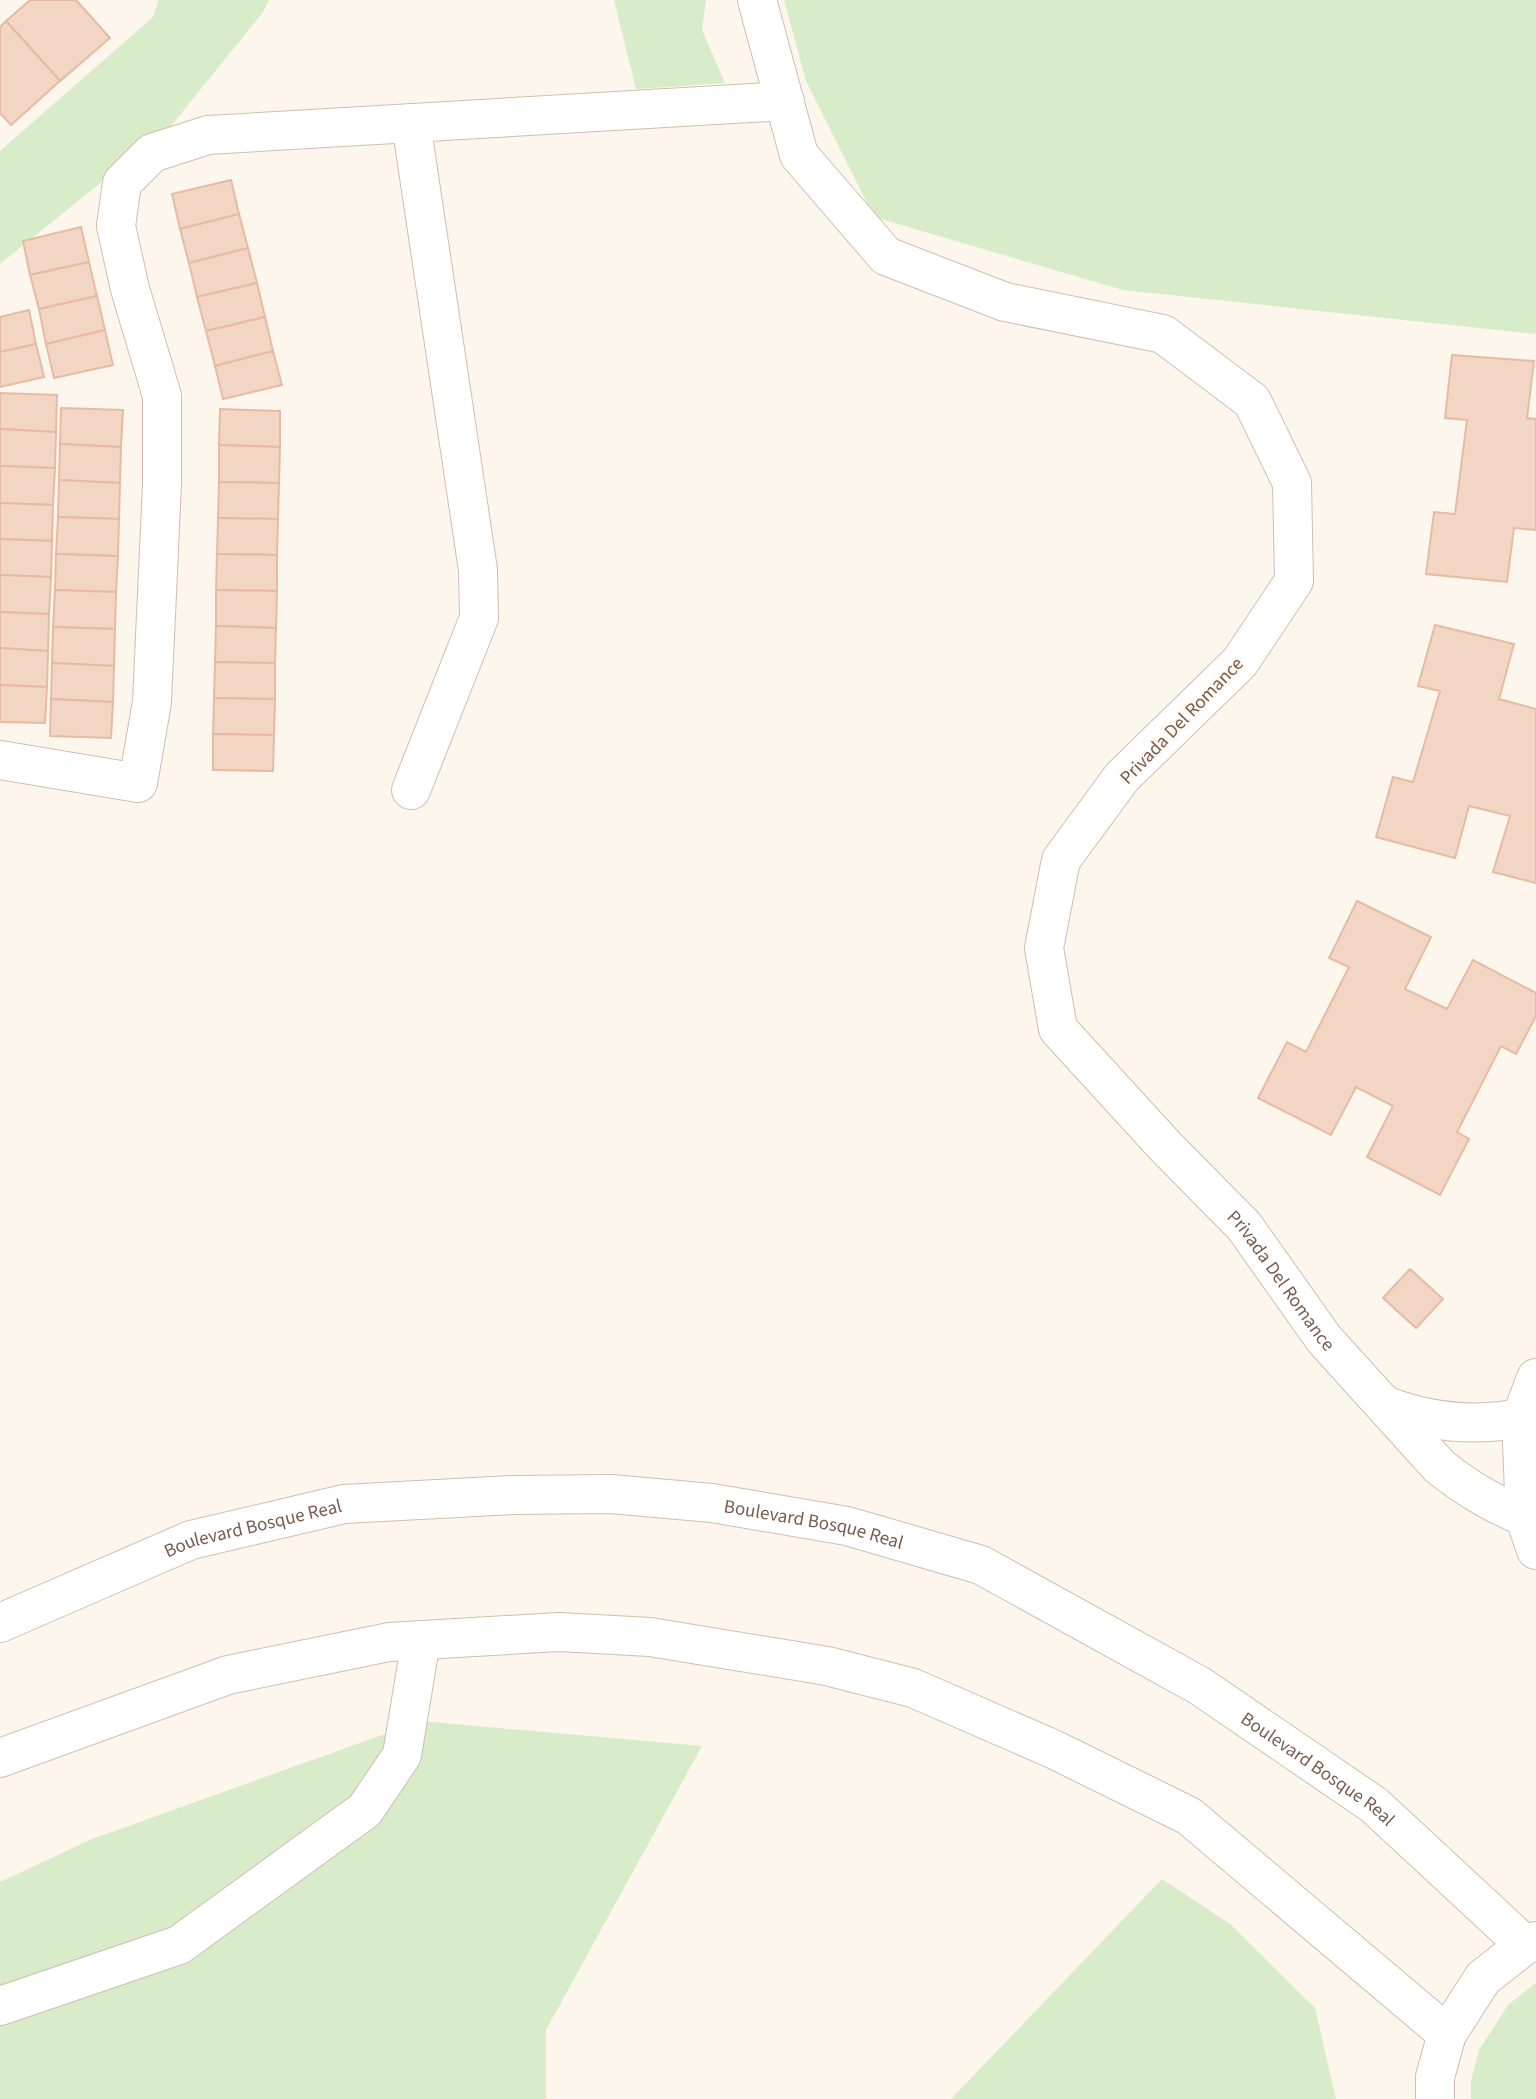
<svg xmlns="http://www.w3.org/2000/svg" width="1536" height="2099" font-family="'Source Sans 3',sans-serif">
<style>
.green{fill:#d8ecc9}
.building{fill:#f3d5c3;stroke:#e6bba3;stroke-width:2}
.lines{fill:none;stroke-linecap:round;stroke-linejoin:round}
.minor-casing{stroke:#d1beb0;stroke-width:40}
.minor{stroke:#fff;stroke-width:38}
.labels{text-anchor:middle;stroke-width:6;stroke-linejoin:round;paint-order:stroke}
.street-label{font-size:19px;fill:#7a5c4d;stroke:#fffaf3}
</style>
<rect width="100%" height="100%" fill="#fdf6ec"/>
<g class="green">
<path d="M159,0H269L263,12L171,126L0,264V151L153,17Z"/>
<path d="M614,0H706L702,30L725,83L636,89Z"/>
<path d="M784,0H1536V334L1123,290L874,217L806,81Z"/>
<path d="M421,1721L702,1746L546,2030V2099H0V1882L92,1839Z"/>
<path d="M1162,1879L1230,1924L1315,2008L1336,2099H951Z"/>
<path d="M1536,1983V2099H1471V2081L1479,2050L1509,2004Z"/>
</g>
<g class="building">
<path d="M30,0H76L110,38L60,81L6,21Z"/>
<path d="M6,21L60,81L11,125L0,113V27Z"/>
<path d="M231,180L239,214L180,229L172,194Z"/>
<path d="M239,214L248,248L189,263L180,229Z"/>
<path d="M81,227L89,262L30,275L23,241Z"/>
<path d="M248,248L257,283L197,297L189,263Z"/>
<path d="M89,262L97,296L39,309L30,275Z"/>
<path d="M257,283L265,317L206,331L197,297Z"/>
<path d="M97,296L105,330L46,344L39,309Z"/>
<path d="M29,310L36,344L0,352V317Z"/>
<path d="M265,317L273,351L215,366L206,331Z"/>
<path d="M105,330L113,365L54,378L46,344Z"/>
<path d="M36,344L44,377L0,387V352Z"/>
<path d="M273,351L282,385L223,399L215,366Z"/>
<path d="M1452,355L1534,361L1527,418L1536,419V530L1514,528L1507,582L1426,574L1434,512L1455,514L1467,420L1445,418Z"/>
<path d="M0,393L57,395L56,432L0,429Z"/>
<path d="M61,408L123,410L121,447L60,444Z"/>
<path d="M220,409L280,411V447L219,445Z"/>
<path d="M0,429L56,432L55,468L0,466Z"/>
<path d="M60,444L121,447L120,483L59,480Z"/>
<path d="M219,445L280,447L279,483L219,482Z"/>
<path d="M0,466L55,468L53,505L0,503Z"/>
<path d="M59,480L120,483L119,519L58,517Z"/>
<path d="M219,482L279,483L278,519L218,518Z"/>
<path d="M0,503L53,505L52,541L0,539Z"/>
<path d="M58,517L119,519L118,556L56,554Z"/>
<path d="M218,518L278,519L277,555L217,554Z"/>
<path d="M0,539L52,541L51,577L0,575Z"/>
<path d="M56,554L118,556L116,592L55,590Z"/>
<path d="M217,554L277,555V591L216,590Z"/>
<path d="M0,575L51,577L49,614L0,612Z"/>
<path d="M55,590L116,592L115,629L53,627Z"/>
<path d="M216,590L277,591L276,628L216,626Z"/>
<path d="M0,612L49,614L48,651L0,648Z"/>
<path d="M1435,625L1514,644L1499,699L1536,709V883L1493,872L1510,816L1469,806L1455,858L1376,837L1393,777L1413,782L1440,691L1418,686Z"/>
<path d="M216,626L276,628L275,663L215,662Z"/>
<path d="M53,627L115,629L114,666L52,663Z"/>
<path d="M0,648L48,651L47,687L0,685Z"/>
<path d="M215,662L275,663V699L214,698Z"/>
<path d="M52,663L114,666L113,702L51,699Z"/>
<path d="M0,685L47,687L45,723L0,722Z"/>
<path d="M214,698L275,699L274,735L213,734Z"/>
<path d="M51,699L113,702L111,738L50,736Z"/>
<path d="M213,734L274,735L273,771L213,770Z"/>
<path d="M1357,901L1431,937L1405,989L1447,1009L1473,960L1536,993V1016L1516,1054L1501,1046L1457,1132L1469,1139L1440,1195L1367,1157L1393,1106L1356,1087L1331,1135L1258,1098L1287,1042L1306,1052L1349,967L1329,958Z"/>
<path d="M1410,1269L1443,1299L1416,1328L1383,1298Z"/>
</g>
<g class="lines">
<g class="minor-casing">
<g id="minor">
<path id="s1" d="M757,0L799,155L886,256L1005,302L1163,334L1252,401L1292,483L1294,581L1240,662L1122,777L1061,860L1044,948L1058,1029L1165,1146L1244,1226L1324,1339L1439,1466C1469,1491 1500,1507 1536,1522"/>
<path d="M411,123L478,570L479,618L411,790"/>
<path d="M0,760L138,783L152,702L162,484V396L130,289L116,226L122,183L152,153L208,135L785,101"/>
<path d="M1536,1378L1521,1418L1525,1518L1536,1550"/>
<path d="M1384,1405C1433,1424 1485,1428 1536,1414"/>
<path id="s2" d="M0,1623L191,1540L344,1504L512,1495L611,1494L712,1503L847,1526L981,1565L1200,1686L1374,1805L1525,1945"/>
<path d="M0,1758L228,1675L389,1642L559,1632L650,1637L827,1666L913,1688L1053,1749L1189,1816L1447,2034"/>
<path d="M0,2006L179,1945L365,1810L402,1755L421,1640"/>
<path d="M1435,2099V2077L1447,2034L1483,1978L1525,1945L1536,1941"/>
</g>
</g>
<use href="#minor" class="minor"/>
</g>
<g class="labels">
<g class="street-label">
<text transform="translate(1181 720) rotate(-46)" y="7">Privada Del Romance</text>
<text dy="7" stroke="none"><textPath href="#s1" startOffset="1757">Privada Del Romance</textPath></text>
<text dy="7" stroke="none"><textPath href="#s2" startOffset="838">Boulevard Bosque Real</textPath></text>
<text dy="7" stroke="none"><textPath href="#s2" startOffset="271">Boulevard Bosque Real</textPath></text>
<text dy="7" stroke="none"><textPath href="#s2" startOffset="1405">Boulevard Bosque Real</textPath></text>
</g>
</g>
</svg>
